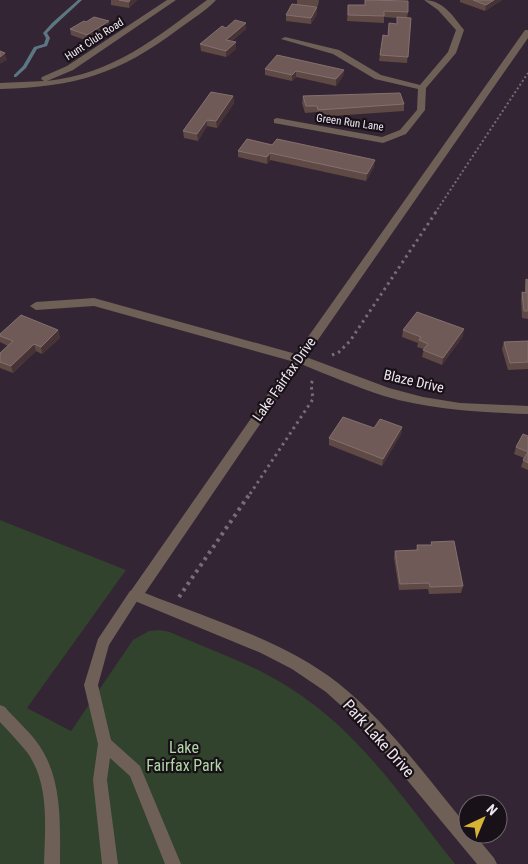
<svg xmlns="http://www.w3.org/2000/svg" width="528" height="864" font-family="'Roboto Condensed',sans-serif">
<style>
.green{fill:#31422d}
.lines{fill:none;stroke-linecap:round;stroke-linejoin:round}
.stream{fill:#5c7783;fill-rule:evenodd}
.path-far2{stroke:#796c79;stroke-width:2;stroke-dasharray:2 2.5;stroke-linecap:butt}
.path-far1{stroke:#796c79;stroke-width:3;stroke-dasharray:2.5 4;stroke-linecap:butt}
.path{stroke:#796c79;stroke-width:4;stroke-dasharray:3 4.5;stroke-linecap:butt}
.service{fill:#6e6056;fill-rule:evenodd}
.minor{fill:#6e6056;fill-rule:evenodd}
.wall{fill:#5f4945}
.shaded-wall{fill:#473336}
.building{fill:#6f5a57;stroke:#83706f}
.labels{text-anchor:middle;stroke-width:4.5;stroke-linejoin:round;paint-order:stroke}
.far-street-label{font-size:11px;fill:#f0e6f0;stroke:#181118}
.street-label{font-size:14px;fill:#f0e6f0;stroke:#181118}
.near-street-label{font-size:16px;fill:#f0e6f0;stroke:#181118}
.near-park-label{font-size:16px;fill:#afd8a4;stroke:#181118}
</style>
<rect width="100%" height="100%" fill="#342534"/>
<path class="green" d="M0,520L126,570L27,708L71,731L133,640L149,631L160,630L170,632C210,650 253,664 290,688C359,731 405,801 455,864H0Z"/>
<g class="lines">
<path class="stream" d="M78,0H82L55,25L47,33L50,38L47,46L37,49L26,68L16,77H14V75L23,66L34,47L44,44L46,38L43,33L44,32L52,23Z"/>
<path class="path-far2" d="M435,213L528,73"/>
<g class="path-far1">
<path d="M332,355L339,352L350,341L436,212"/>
<path d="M250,494L313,399L311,384L313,380"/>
</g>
<path class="path" d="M179,597L251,492"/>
<g class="service">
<path d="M135,589L140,591L141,595L109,645L98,685L111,740L140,766L181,864H165L130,776L110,758L107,780L118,864H102L93,780L98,744L84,685L98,639L130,591Z"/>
<path d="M0,705L5,707C15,719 27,729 36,741C63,776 60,823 60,864H44C45,827 50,782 26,751C18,741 9,732 0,722Z"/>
</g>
<g class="minor">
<path d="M167,0H176L73,70L47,81C113,74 156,38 207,0H216C206,11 192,19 180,28C119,74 76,87 0,89V83L44,81L41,79L42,77L67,66Z"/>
<path d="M424,0C443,0 453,16 464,30L456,53L426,88L425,110L406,134L383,143L274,123V119L277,118L382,137L400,130L417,110L418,89L375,79L333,54L281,39L285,37L339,50L381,75L420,85L448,52L456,30L438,10Z"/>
<path d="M525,30H528V38L306,357L389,388L423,397L460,403L528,406V414C479,412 431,410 384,396C356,387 328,375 301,364L145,593C207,618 285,641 338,683C388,723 427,778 468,827V834H474L494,858L497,864H477L358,721L326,692L292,669L261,653L130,599L128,595L291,361L94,306L36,310L30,306L36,302L94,298L296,354Z"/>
</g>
</g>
<g class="wall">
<path d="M111,0H137L129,8L111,5Z"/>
<path d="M297,0H319L318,6H307L317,7V14L311,24L286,21V15L297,5Z"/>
<path d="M460,0H502L485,11L460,2Z"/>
<path d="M348,5L408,12L407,18H411L407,63L379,61L383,35L388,36L397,24V18L384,17V23L347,21Z"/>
<path d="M86,22L110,28L88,41L71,35L70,29Z"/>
<path d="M226,28L246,29L232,41L236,42V49L226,57L201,51L200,44Z"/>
<path d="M265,69L344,70L343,76L336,86L296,77L292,81L265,75Z"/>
<path d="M233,96L234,103L217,128L207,126L198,141L184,138L183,131Z"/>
<path d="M303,96L404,104V111L318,117L317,112L305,113L302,103Z"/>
<path d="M247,139L374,167L366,181L270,160L267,164L238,157V151Z"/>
<path d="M526,279L528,280V319L522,318L521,299L522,292H525V286Z"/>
<path d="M58,330L60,338L42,354L36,351L13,373L0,368V353L8,346L0,342V334Z"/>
<path d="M403,330L463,336L442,365L422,357L424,349L417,347L418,343L402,337Z"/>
<path d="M528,341V369L508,370L502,349L504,342Z"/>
<path d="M402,427L401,434L382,466L329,445V438L374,428Z"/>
<path d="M528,436V470L521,467L524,458L514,454L516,447Z"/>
<path d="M431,542L463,586L461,593L429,594L428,589L399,590L394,558L395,551L416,550L417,545H431Z"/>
</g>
<g class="shaded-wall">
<path d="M130,0H137L129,8V2Z"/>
<path d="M494,0H502L485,11L486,5Z"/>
<path d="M317,7V14L311,24V18Z"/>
<path d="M109,21L110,28L88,41L87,35Z"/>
<path d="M246,23V29L226,46V40Z"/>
<path d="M236,42V49L226,57V51Z"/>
<path d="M5,53L7,60L0,64V57Z"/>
<path d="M344,70L343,76L336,86V79Z"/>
<path d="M296,71V77L292,81V75Z"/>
<path d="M233,96L234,103L217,128L216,121Z"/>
<path d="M207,120V126L198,141L197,134Z"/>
<path d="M270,153V160L267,164V157Z"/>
<path d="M375,160L374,167L366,181L367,174Z"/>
<path d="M464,329L463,336L442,365L443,358Z"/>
<path d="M58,330L60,338L42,354L41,347Z"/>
<path d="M34,344L36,351L13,373L11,366Z"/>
<path d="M402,427L401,434L382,466L383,459Z"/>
</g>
<g class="building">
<path d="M119,0H130L129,2Z"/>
<path d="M365,0L408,1V12L384,11V16L348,15V5H365Z"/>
<path d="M473,0H494L486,5Z"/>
<path d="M292,4L317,7L311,18L286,15Z"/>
<path d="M94,17L109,21L87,35L70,29L84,21L86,22Z"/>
<path d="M397,17L411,18L408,57L380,55L383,35L388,36L389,23L397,24Z"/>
<path d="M235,20L246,23L226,40L236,42L226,51L200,44L222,26L226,28Z"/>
<path d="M0,51L5,53L0,57Z"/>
<path d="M277,55L344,70L336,79L296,71L292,75L265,69Z"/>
<path d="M211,92L233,96L216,121L207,120L197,134L183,131Z"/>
<path d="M400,93L404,104L318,110L317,106H306L303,96Z"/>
<path d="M247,139L272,145L277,139L375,160L367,174L270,153L267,157L238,151Z"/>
<path d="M526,279L528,280V311H524L522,292L526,293Z"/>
<path d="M417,312L464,329L443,358L423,350L428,344L419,340L421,337L403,330Z"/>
<path d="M21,315L58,330L41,347L34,344L11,366L0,362V353L13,341L0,336V334Z"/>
<path d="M528,341V362L510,363L504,342Z"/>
<path d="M343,417L374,428L380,419L402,427L383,459L329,438Z"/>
<path d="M523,434L528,436V452L516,447Z"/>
<path d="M528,452V463L523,460Z"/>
<path d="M454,541L463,586L430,587L429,583L400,584L395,551L418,550L417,545H432L431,542Z"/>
</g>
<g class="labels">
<g class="far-street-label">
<text transform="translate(94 39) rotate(-33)" y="4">Hunt Club Road</text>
<text transform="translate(350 122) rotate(8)" y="4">Green Run Lane</text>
</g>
<g class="street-label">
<text transform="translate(284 379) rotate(-55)" y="5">Lake Fairfax Drive</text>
<text transform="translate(414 381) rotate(13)" y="5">Blaze Drive</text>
</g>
<g class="near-street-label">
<text transform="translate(379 738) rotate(48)" y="6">Park Lake Drive</text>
</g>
<g class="near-park-label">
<text x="184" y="753">Lake<tspan x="184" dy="18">Fairfax Park</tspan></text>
</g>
</g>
<g transform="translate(483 819) rotate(44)"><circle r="24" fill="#181118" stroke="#6e666e"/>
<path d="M0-4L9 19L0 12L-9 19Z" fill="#d7b434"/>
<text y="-8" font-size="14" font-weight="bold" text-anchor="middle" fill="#f0e6f0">N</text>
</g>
</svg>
